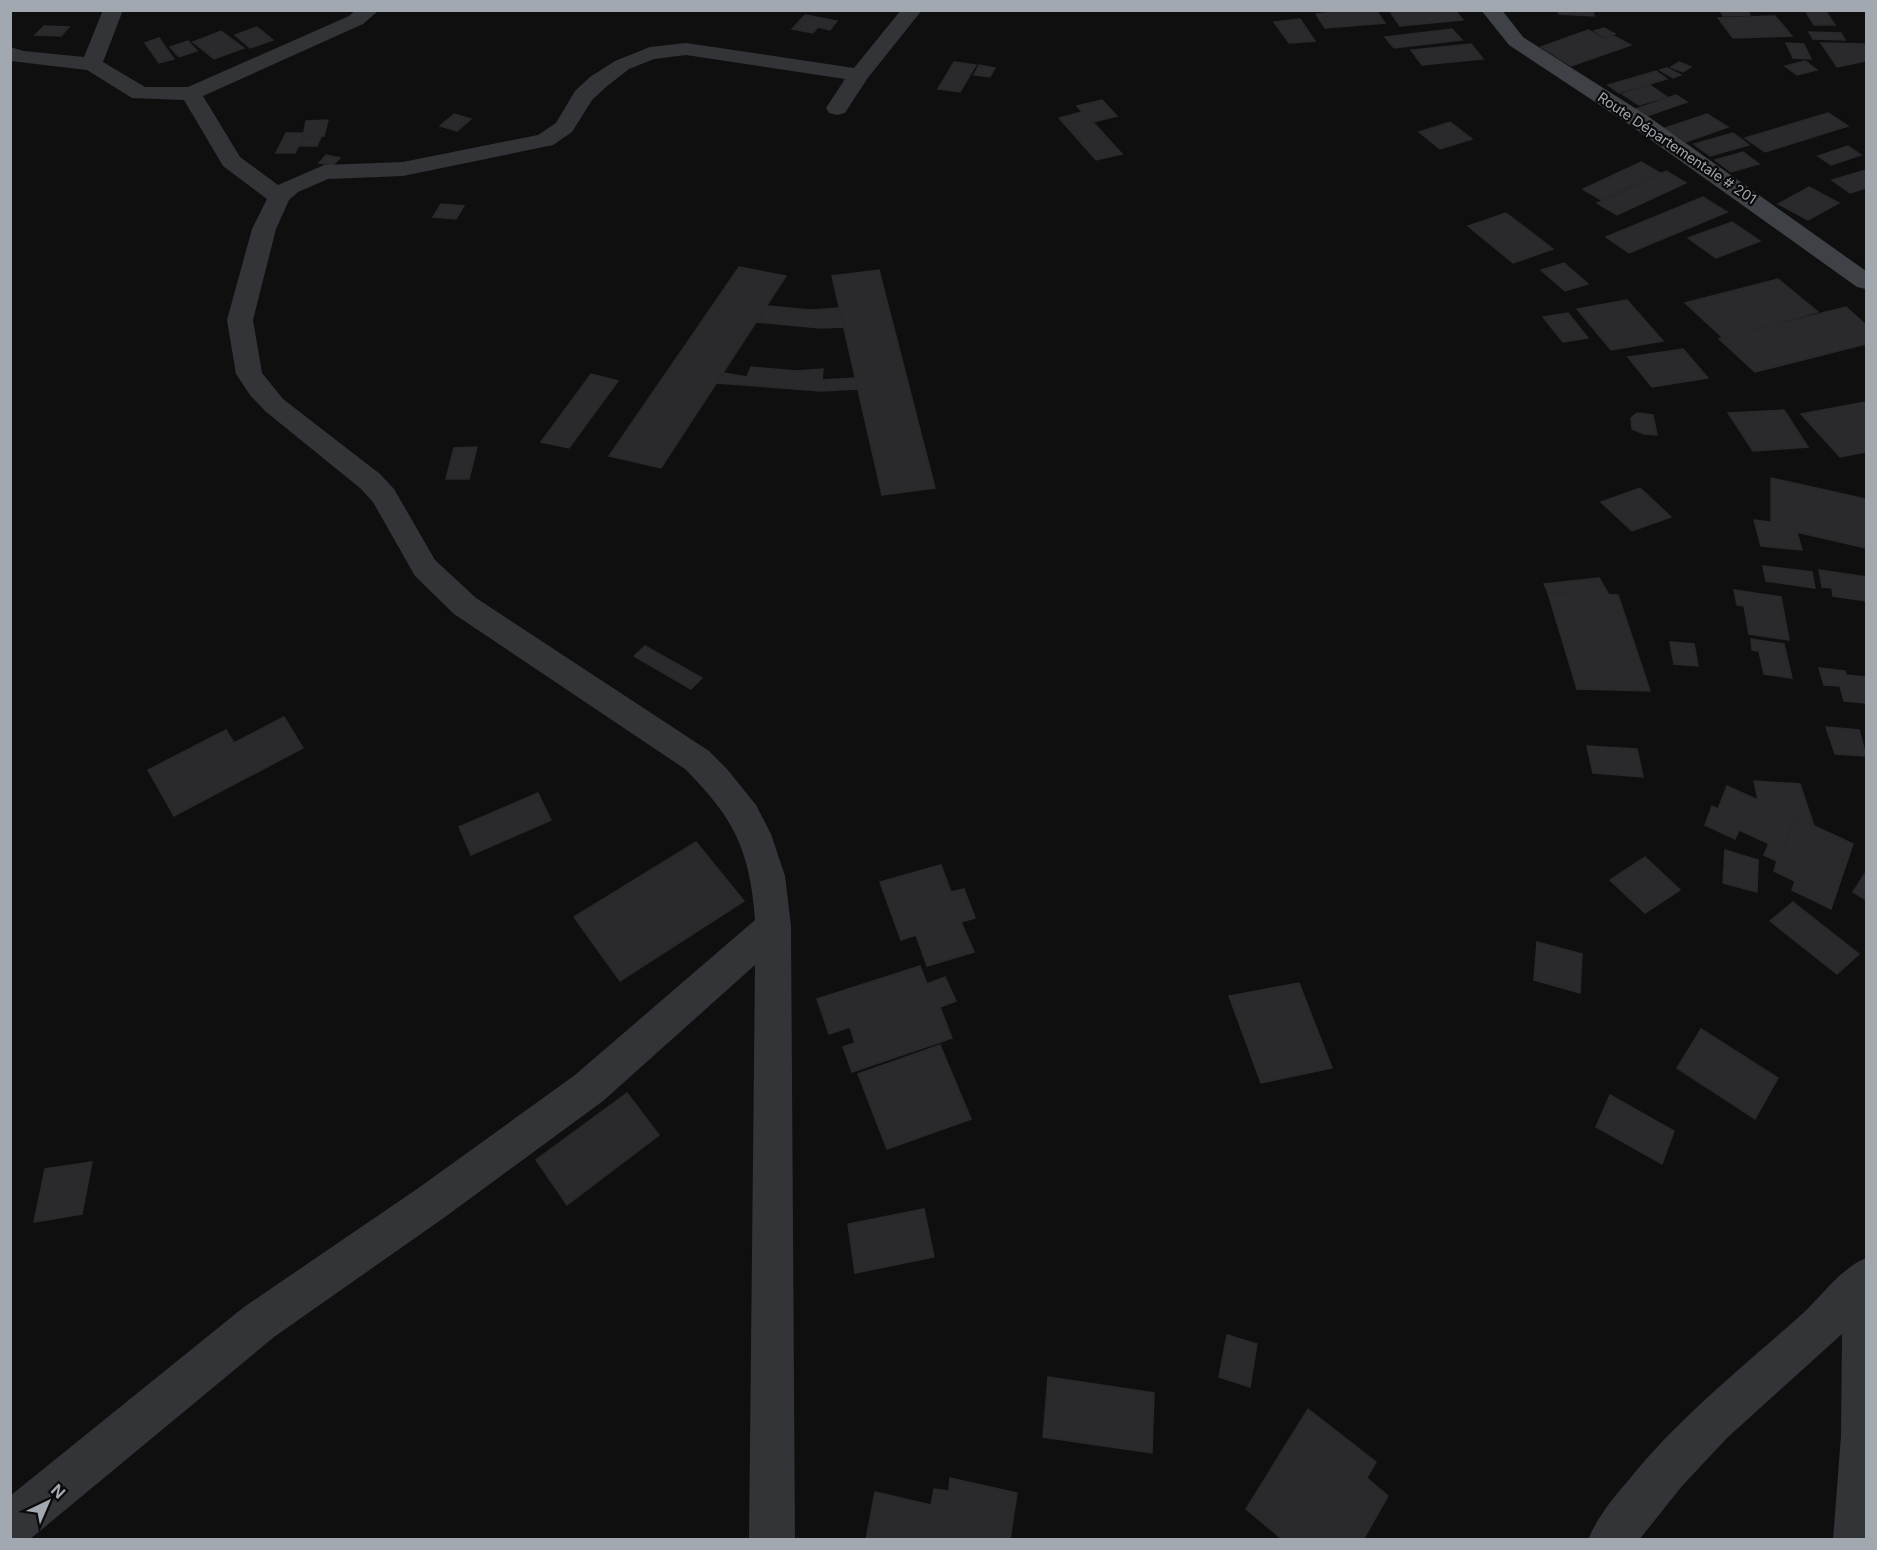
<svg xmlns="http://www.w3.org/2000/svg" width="1877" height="1550" font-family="Inter,sans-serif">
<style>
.building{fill:#2a2a2c;stroke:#29292c;stroke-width:1.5}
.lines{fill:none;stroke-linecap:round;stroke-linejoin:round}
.minor{fill:#323437;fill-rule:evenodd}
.secondary{fill:#3e4145;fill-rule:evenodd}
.labels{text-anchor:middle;stroke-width:4.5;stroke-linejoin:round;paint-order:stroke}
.far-street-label{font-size:14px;fill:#a1a8b0;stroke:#0a0a0b}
</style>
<rect width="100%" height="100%" fill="#0f0f10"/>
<g class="building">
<path d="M1351,10H1376L1385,23L1325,28L1316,14Z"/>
<path d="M1418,10H1455L1463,20L1400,26L1391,13Z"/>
<path d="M1557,10H1593L1594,16L1559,14Z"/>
<path d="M1720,10H1747L1750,15L1723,16Z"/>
<path d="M1805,10H1825L1835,25H1814Z"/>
<path d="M805,15L837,21L830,30L818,27L813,33L792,29Z"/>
<path d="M1775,16L1792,36L1733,38L1718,18Z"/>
<path d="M1300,19L1315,41L1289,43L1274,22Z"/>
<path d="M44,26L69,27L61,36L35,35Z"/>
<path d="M257,27L273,40L250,48L235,35Z"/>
<path d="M1604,28L1615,34L1605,38L1594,31Z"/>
<path d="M1452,29L1462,40L1394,48L1385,37Z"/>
<path d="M1588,30L1604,39L1614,36L1631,45L1571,66L1541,47Z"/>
<path d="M221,31L244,48L214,59L193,42Z"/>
<path d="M1809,32L1841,33L1845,40L1813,39Z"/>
<path d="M159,38L174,59L159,63L145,43Z"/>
<path d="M188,41L197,51L179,57L170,47Z"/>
<path d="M1786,43L1804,44L1811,59L1793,58Z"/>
<path d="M1821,43L1866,44V61L1837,67Z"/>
<path d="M1471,44L1483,59L1422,65L1411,50Z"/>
<path d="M1805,61L1817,70L1797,75L1785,66Z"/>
<path d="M954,62L976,65L960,92L938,89Z"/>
<path d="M1679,62L1691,67L1683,72L1671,67Z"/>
<path d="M979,65L995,68L990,77L974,75Z"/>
<path d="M1667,68L1681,75L1673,78L1660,70Z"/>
<path d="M1656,71L1667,79L1619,93L1608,85Z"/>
<path d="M1650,85L1667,97L1639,105L1622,94Z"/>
<path d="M1676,95L1687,102L1647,116L1636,109Z"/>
<path d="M1102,100L1117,116L1093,122L1122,154L1096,160L1059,118L1082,112L1077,106Z"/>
<path d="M1828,113L1848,126L1765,152L1745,138Z"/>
<path d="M454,114L471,119L457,131L440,126Z"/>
<path d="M1707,114L1728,127L1686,142L1665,128Z"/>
<path d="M328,120L324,136L303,137L306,121Z"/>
<path d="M1450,122L1472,139L1440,149L1419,132Z"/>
<path d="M286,133H305L295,153H276Z"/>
<path d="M1733,133L1749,145L1710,156L1694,144Z"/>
<path d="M303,137H321L317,146H299Z"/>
<path d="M1848,146L1861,155L1831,165L1818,156Z"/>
<path d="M1743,152L1759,164L1731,172L1715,160Z"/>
<path d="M326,155L340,158L333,165L319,163Z"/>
<path d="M1641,162L1660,173L1601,200L1583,189Z"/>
<path d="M1866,170V188L1850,193L1832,180Z"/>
<path d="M1666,171L1686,183L1617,215L1597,203Z"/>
<path d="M1809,187L1839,203L1808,220L1778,204Z"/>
<path d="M1703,197L1727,212L1629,253L1606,237Z"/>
<path d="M441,204L464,206L456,219L433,217Z"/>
<path d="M1506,213L1553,249L1513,263L1468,226Z"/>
<path d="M1732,222L1760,241L1716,258L1688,238Z"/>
<path d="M1564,263L1588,284L1565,291L1541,270Z"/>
<path d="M739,267L786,276L661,468L609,456Z"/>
<path d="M879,270L935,488L882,495L832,276Z"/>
<path d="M1778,279L1818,312L1723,338L1685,303Z"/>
<path d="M1627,300L1663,341L1611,350L1577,309Z"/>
<path d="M767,306L811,310L840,308L844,327L820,328L757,322Z"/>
<path d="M1846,307L1866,325V344L1755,372L1719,339Z"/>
<path d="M1568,313L1588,338L1563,342L1543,317Z"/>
<path d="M1683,349L1708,378L1652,387L1628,357Z"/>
<path d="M751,367L796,371L823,369L822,380L855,378L858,389L821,391L717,383L724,373L747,377Z"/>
<path d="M591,374L618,381L569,448L541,442Z"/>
<path d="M1866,402V452L1840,457L1801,414Z"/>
<path d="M1784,410L1808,447L1753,451L1728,413Z"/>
<path d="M1637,413L1653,415L1657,435L1644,434L1632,429L1631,418Z"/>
<path d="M477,447L469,479H446L454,448Z"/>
<path d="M1771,478L1866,499V548L1771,526Z"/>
<path d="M1640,488L1671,517L1632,531L1601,502Z"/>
<path d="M1754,520L1795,525L1802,550L1761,546Z"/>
<path d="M1763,566L1812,572L1815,588L1766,581Z"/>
<path d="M1819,570L1866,577V601L1833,596L1832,588L1822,587Z"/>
<path d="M1599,578L1609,595L1548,593L1544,584Z"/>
<path d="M1734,590L1781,597L1789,640L1749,634L1744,606L1737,605Z"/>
<path d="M1548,593L1618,595L1650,691L1577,689Z"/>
<path d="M1751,639L1784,644L1792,678L1764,674L1759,651L1752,650Z"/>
<path d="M1670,642L1694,644L1698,666L1674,664Z"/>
<path d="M645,646L702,678L691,689L634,656Z"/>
<path d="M1819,668L1845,671L1846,675L1866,677V703L1844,701L1840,686L1824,685Z"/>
<path d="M284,717L303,748L174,816L148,770L226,730L234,743Z"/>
<path d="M1826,727L1859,730L1866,756L1835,754Z"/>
<path d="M1587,746L1637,749L1643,777L1593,773Z"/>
<path d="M1754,781L1800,784L1814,826L1758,800Z"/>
<path d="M1727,786L1795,817L1783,850L1739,830L1735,839L1705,825L1712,806L1718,809Z"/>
<path d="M538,793L551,820L471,855L459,827Z"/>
<path d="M1795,817L1853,844L1831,909L1792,890L1795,881L1774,871L1777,861L1764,855L1769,843L1783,850Z"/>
<path d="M696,842L744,901L620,981L574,917Z"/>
<path d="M1725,850L1758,860L1757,892L1723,883Z"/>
<path d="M1645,857L1680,890L1645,913L1610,880Z"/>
<path d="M941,865L951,892L964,889L975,918L961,922L974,952L927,966L916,935L901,940L880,882Z"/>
<path d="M1866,872V900L1853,892Z"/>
<path d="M1793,902L1859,954L1837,974L1770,921Z"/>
<path d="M1537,942L1582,954L1580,993L1534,980Z"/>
<path d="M920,966L927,984L945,977L956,1001L940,1007L952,1038L852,1072L843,1047L855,1043L850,1027L829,1034L817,999Z"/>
<path d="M1299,983L1332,1068L1261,1083L1229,996Z"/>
<path d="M1701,1029L1778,1078L1755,1119L1677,1068Z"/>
<path d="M940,1045L971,1119L887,1149L858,1074Z"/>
<path d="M627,1093L659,1135L567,1205L536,1160Z"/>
<path d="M1610,1095L1674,1131L1662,1164L1596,1127Z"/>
<path d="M92,1162L82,1214L34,1222L45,1169Z"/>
<path d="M924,1209L934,1257L855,1273L848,1224Z"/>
<path d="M1227,1335L1257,1344L1250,1387L1219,1377Z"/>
<path d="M1048,1377L1154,1393L1152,1453L1043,1437Z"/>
<path d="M1308,1409L1376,1462L1367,1478L1388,1496L1363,1540H1283L1246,1509Z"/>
<path d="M950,1478L1017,1493L1010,1540H866L875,1492L931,1505L934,1489L949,1491Z"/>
</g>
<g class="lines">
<g class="minor">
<path d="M103,10H123L103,62L145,87H188L349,16L356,10H379L363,24L203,96L240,157L278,185L324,165L403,162L538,135L556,123L575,91L590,77L615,61L650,47L686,43L854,68L901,10H922L867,79L845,113L837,115L829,113L826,108L845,79L686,55L654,59L629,69L606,87L592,100L572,132L553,145L403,176L328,179L298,192L289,200L276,229L253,320L262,373L283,399L380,474L394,489L435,560L476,598L709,751L727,769L756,805L771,834L785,876L791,926L795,1540H749L755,965L603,1101L445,1217L274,1337L29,1540H10V1496L244,1307L417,1189L575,1075L755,920C750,850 734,818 685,769L454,614L415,576L373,502L360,488L265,411L250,395L236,374L227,320L252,229L267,199L223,166L184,100L132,98L87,70L10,61V47L24,51L84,57Z"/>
<path d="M1866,1258V1540H1833L1841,1436L1842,1334L1728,1437L1682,1486L1639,1540H1588C1598,1515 1615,1496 1632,1476C1682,1415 1743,1367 1801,1315C1822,1296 1840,1269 1866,1258Z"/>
</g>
<path class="secondary" d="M1481,10H1502L1523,37L1649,117L1866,271V289L1857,287L1633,127L1509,45Z"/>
</g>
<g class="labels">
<g class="far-street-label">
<text transform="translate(1677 148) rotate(34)" y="5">Route Départementale # 201</text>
</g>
</g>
<rect width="1877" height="1550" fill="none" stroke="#a1a8b0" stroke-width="24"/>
<g transform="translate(48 1502) rotate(44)" stroke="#0a0a0b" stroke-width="4.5" paint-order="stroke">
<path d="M0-4.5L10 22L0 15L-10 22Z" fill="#a1a8b0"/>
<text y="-9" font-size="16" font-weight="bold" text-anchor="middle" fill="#a1a8b0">N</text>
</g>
</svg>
